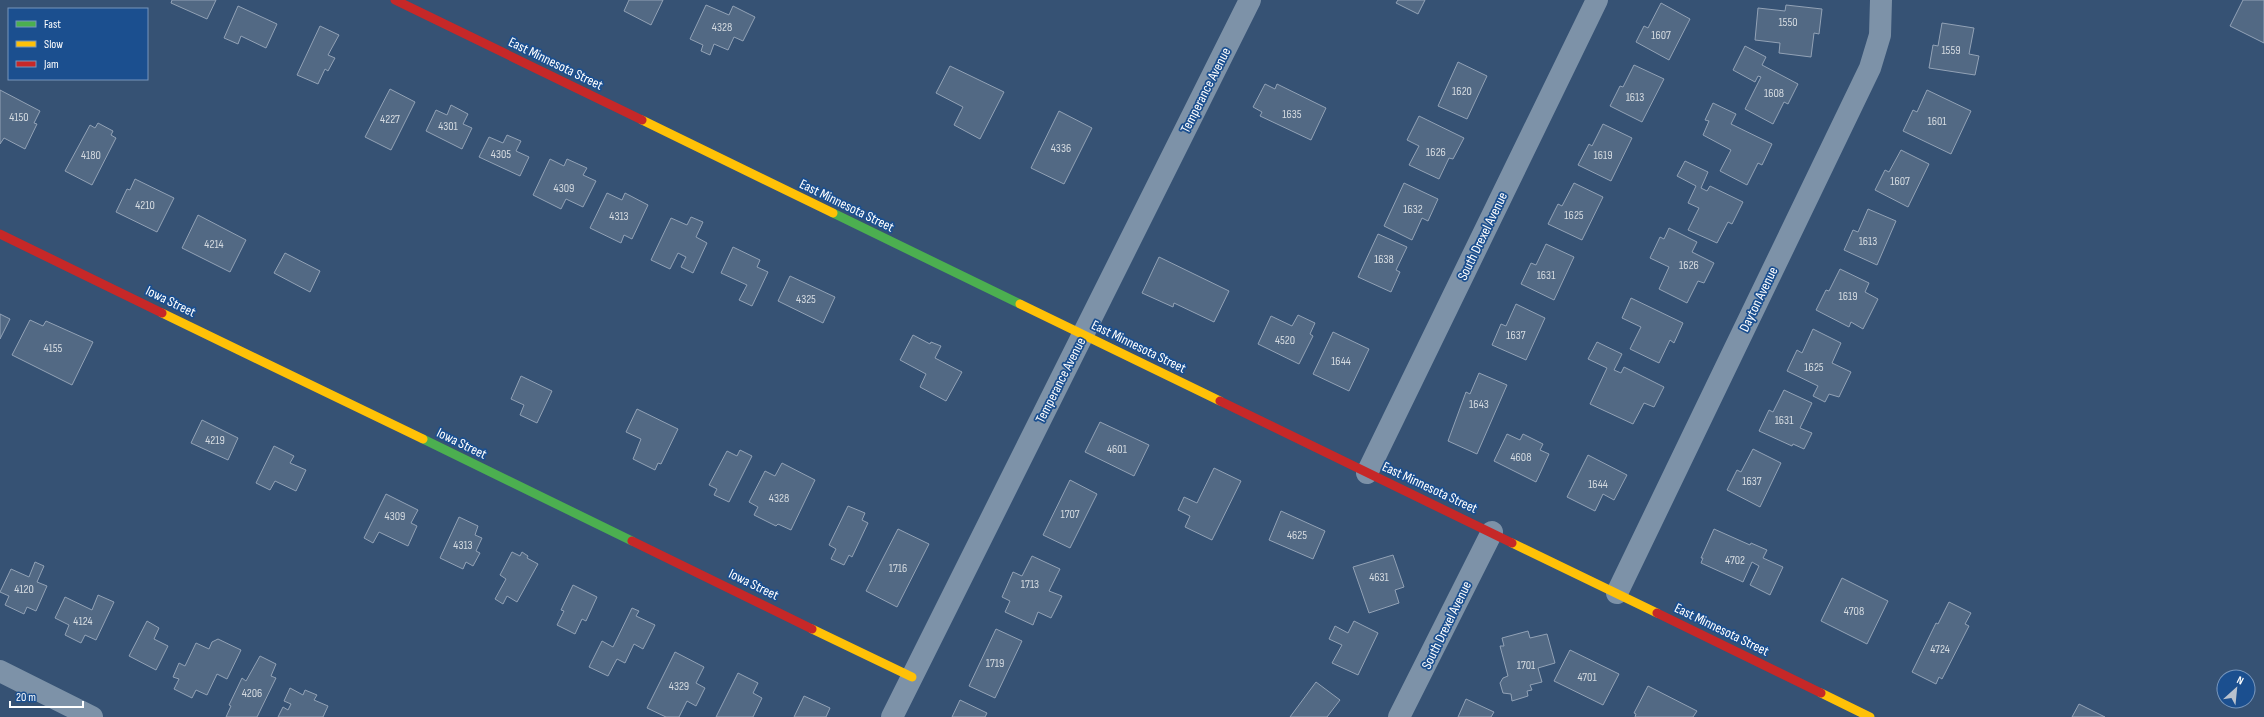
<svg xmlns="http://www.w3.org/2000/svg" width="2264" height="717" font-family="'Sofia Sans Condensed',sans-serif">
<style>
.building{fill:#526984;stroke:#92a2b6}
.lines{fill:none;stroke-linecap:round;stroke-linejoin:round}
.street{stroke:#7d92a8;stroke-width:22}
.fast{stroke:#4caf50;stroke-width:9}
.slow{stroke:#ffc107;stroke-width:9}
.jam{stroke:#c62828;stroke-width:9}
.labels{text-anchor:middle;stroke-width:3.5;stroke-linejoin:round;paint-order:stroke}
.number-label{font-size:12px;fill:#d4dae0}
.street-label{font-size:14px;fill:#fff;stroke:#1b4f8f}
</style>
<rect width="100%" height="100%" fill="#365274"/>
<g class="building">
<path d="M172,0H216L207,19L171,3Z"/>
<path d="M629,0H663L651,25L624,11Z"/>
<path d="M1398,0H1425L1418,14L1396,3Z"/>
<path d="M2243,0H2264V43L2230,26Z"/>
<path d="M1661,3L1690,19L1669,60L1636,42L1644,26L1648,28Z"/>
<path d="M706,5L729,15L733,6L755,17L743,41L734,37L728,50L714,44L710,55L701,51L703,45L690,39Z"/>
<path d="M1786,5L1822,9L1819,34L1814,33L1811,57L1779,53L1780,43L1755,40L1758,8L1785,11Z"/>
<path d="M238,6L277,24L266,48L241,36L238,44L224,38Z"/>
<path d="M1942,23L1974,28L1969,54L1979,56L1975,75L1929,68L1933,45L1938,46Z"/>
<path d="M320,26L339,35L328,55L335,58L328,71L325,69L318,84L297,75Z"/>
<path d="M1745,46L1766,57L1762,65L1798,84L1788,104L1784,102L1773,124L1745,109L1761,77L1758,76L1755,82L1733,70Z"/>
<path d="M1458,62L1487,76L1467,119L1438,106Z"/>
<path d="M1634,65L1664,79L1642,122L1610,106L1620,86L1623,87Z"/>
<path d="M950,66L1004,92L980,139L954,125L963,107L936,93Z"/>
<path d="M1265,84L1275,89L1277,84L1326,108L1311,140L1260,116L1262,112L1253,107Z"/>
<path d="M390,89L415,102L391,150L365,137Z"/>
<path d="M0,90L40,111L34,123L37,124L25,149L4,138L0,144Z"/>
<path d="M1927,90L1971,111L1951,154L1903,131L1913,110L1917,112Z"/>
<path d="M1713,103L1736,114L1731,124L1772,144L1762,165L1758,163L1747,185L1720,171L1731,150L1703,135L1709,121L1705,120Z"/>
<path d="M451,105L468,114L463,124L472,128L462,149L426,131L436,110L447,115Z"/>
<path d="M1059,111L1092,128L1064,184L1031,168Z"/>
<path d="M1419,116L1464,138L1453,159L1449,158L1439,179L1409,165L1419,146L1407,140Z"/>
<path d="M98,123L113,131L111,135L116,138L92,185L65,171L90,125L95,128Z"/>
<path d="M1603,124L1632,138L1611,181L1578,165L1589,144L1592,146Z"/>
<path d="M507,135L521,141L516,151L529,157L520,176L479,157L489,137L503,143Z"/>
<path d="M1901,150L1929,164L1908,207L1875,190L1885,170L1889,172Z"/>
<path d="M550,159L564,166L567,159L587,168L583,175L596,181L583,207L566,199L561,209L533,195Z"/>
<path d="M1685,161L1708,172L1701,188L1707,191L1710,186L1743,202L1732,224L1728,222L1717,243L1688,230L1699,208L1688,203L1696,186L1677,176Z"/>
<path d="M135,179L174,198L157,232L116,212L127,189L130,190Z"/>
<path d="M1404,183L1438,199L1428,221L1422,218L1412,240L1384,226Z"/>
<path d="M1574,183L1603,197L1582,240L1548,224L1558,204L1562,206Z"/>
<path d="M607,193L622,200L625,193L648,205L632,239L624,235L621,243L590,228Z"/>
<path d="M1868,209L1896,221L1877,265L1844,250L1853,230L1858,232Z"/>
<path d="M198,215L246,240L230,272L182,248Z"/>
<path d="M691,217L703,222L696,237L707,243L693,273L681,267L686,257L678,253L670,269L651,260L671,218L687,225Z"/>
<path d="M1669,228L1697,242L1692,252L1714,263L1704,283L1698,281L1687,303L1659,289L1669,267L1650,258L1660,237L1664,239Z"/>
<path d="M1378,234L1407,247L1396,270L1400,272L1391,292L1358,277Z"/>
<path d="M1546,244L1574,257L1554,300L1521,284L1531,263L1536,265Z"/>
<path d="M733,247L760,260L757,267L768,272L752,306L739,300L747,285L721,273Z"/>
<path d="M285,253L320,271L310,292L274,273Z"/>
<path d="M1159,257L1229,291L1214,322L1174,303L1173,307L1142,293Z"/>
<path d="M1840,269L1869,283L1865,292L1878,299L1863,329L1851,322L1849,327L1816,310L1826,290L1829,291Z"/>
<path d="M790,276L835,297L823,323L778,301Z"/>
<path d="M1631,298L1683,323L1674,343L1670,340L1659,363L1630,349L1641,327L1622,318Z"/>
<path d="M1516,304L1545,318L1526,360L1492,345L1501,324L1506,326Z"/>
<path d="M0,314L10,319L0,339Z"/>
<path d="M1298,315L1315,323L1310,334L1313,336L1299,364L1258,344L1271,316L1292,326Z"/>
<path d="M30,320L43,326L46,321L93,342L72,385L12,355Z"/>
<path d="M1813,329L1841,343L1832,363L1851,372L1839,397L1829,394L1825,402L1813,396L1818,386L1787,371L1797,350L1802,353Z"/>
<path d="M1333,332L1369,349L1349,391L1313,374Z"/>
<path d="M913,335L930,344L931,342L941,346L935,358L962,372L946,401L920,387L926,374L900,360Z"/>
<path d="M1597,342L1622,354L1614,370L1621,373L1624,367L1664,387L1654,407L1644,403L1633,424L1590,404L1607,368L1588,359Z"/>
<path d="M1479,373L1507,385L1477,454L1448,441L1466,392L1470,394Z"/>
<path d="M521,376L552,391L537,423L520,415L524,405L511,399Z"/>
<path d="M1784,390L1812,403L1800,428L1812,433L1804,449L1793,444L1792,446L1759,431L1769,410L1773,412Z"/>
<path d="M637,409L678,429L661,464L658,463L655,470L633,459L641,439L626,432Z"/>
<path d="M202,420L238,438L228,460L191,443Z"/>
<path d="M1100,422L1149,445L1134,476L1085,452Z"/>
<path d="M1507,434L1520,440L1523,434L1543,444L1540,450L1549,454L1536,482L1494,461Z"/>
<path d="M274,446L294,456L290,463L306,470L296,491L275,481L270,490L256,483Z"/>
<path d="M1753,449L1781,463L1760,507L1727,490L1737,470L1741,472Z"/>
<path d="M740,450L752,456L729,502L714,495L717,489L709,485L727,451L737,456Z"/>
<path d="M1588,455L1627,475L1614,500L1603,494L1595,511L1567,497Z"/>
<path d="M782,463L815,480L791,530L778,524L776,526L754,515L758,507L749,502L765,471L775,476Z"/>
<path d="M1214,468L1241,481L1212,540L1185,527L1190,516L1178,510L1184,497L1197,503Z"/>
<path d="M1070,480L1097,494L1070,548L1043,535Z"/>
<path d="M386,494L418,510L411,523L417,526L408,546L379,532L373,543L364,538Z"/>
<path d="M848,506L865,513L862,520L868,523L852,557L849,555L844,565L831,559L836,549L829,545Z"/>
<path d="M1281,511L1325,531L1313,559L1269,540Z"/>
<path d="M459,517L478,526L475,535L482,538L476,551L480,553L473,566L466,562L463,569L440,558Z"/>
<path d="M898,529L929,544L897,607L866,591Z"/>
<path d="M1714,529L1750,545L1751,543L1767,550L1763,558L1783,567L1770,595L1750,585L1759,566L1752,562L1743,582L1701,563L1703,558H1701Z"/>
<path d="M512,552L520,556L522,552L528,556L527,558L538,564L517,602L507,596L503,604L495,599L506,579L500,575Z"/>
<path d="M1393,555L1404,587L1395,590L1399,603L1369,613L1353,567Z"/>
<path d="M1032,556L1060,569L1049,591L1062,596L1051,618L1038,612L1033,625L1005,612L1010,601L1002,597L1013,572L1022,576Z"/>
<path d="M35,562L44,566L37,582L47,586L36,611L27,607L24,614L5,605L9,596L0,592L11,569L29,577Z"/>
<path d="M1842,578L1888,601L1867,644L1821,621Z"/>
<path d="M573,585L597,597L586,621L582,619L575,634L557,625L564,611L561,610Z"/>
<path d="M98,595L114,602L96,640L85,635L81,643L65,635L69,625L55,618L65,597L92,610Z"/>
<path d="M1949,602L1971,613L1965,624L1969,626L1942,679L1939,677L1936,684L1912,672L1936,623L1938,624Z"/>
<path d="M632,608L639,611L636,616L655,625L643,649L634,644L625,663L617,659L608,676L589,667L602,641L613,647Z"/>
<path d="M147,621L159,628L154,639L168,646L156,670L129,656Z"/>
<path d="M1354,621L1378,633L1358,675L1332,663L1342,645L1329,639L1335,626L1348,633Z"/>
<path d="M996,629L1022,641L995,698L969,686Z"/>
<path d="M1528,631L1530,638L1547,634L1555,663L1538,668L1542,682L1530,685L1532,690L1527,691L1528,696L1512,701L1511,694L1503,693L1500,683L1503,678L1508,676L1500,646H1504L1502,638Z"/>
<path d="M218,639L241,650L227,679L217,674L207,695L196,690L192,698L174,689L179,679L173,677L179,663L185,666L196,643L209,649L212,642Z"/>
<path d="M1570,650L1619,674L1603,705L1554,681Z"/>
<path d="M675,652L704,667L696,683L705,688L696,706L687,701L679,717H666L647,708Z"/>
<path d="M260,656L276,664L271,676L276,678L257,717H226L231,706L229,705L242,678L246,681Z"/>
<path d="M738,673L758,683L753,693L762,698L753,717H716Z"/>
<path d="M1316,682L1340,700L1327,717H1290Z"/>
<path d="M1648,686L1697,711L1693,717H1635L1636,714L1634,713Z"/>
<path d="M290,688L303,695L305,690L317,695L314,700L328,706L323,717H278L283,707L288,710L291,704L284,701Z"/>
<path d="M804,696L830,708L826,717H794Z"/>
<path d="M1466,699L1494,712L1491,717H1458Z"/>
<path d="M960,700L987,713L985,717H952Z"/>
<path d="M2079,704L2105,717H2072Z"/>
</g>
<g class="lines">
<g class="street">
<path d="M1367,473L1597,0"/>
<path d="M1617,593L1870,68L1880,35L1881,0"/>
<path d="M0,671L92,717"/>
<path d="M892,717L1250,0"/>
<path d="M1399,717L1492,532"/>
</g>
<g class="fast">
<path d="M833,213L1020,304"/>
<path d="M423,439L632,541"/>
</g>
<g class="slow">
<path d="M642,120L833,213"/>
<path d="M1020,304L1220,401"/>
<path d="M162,313L423,439"/>
<path d="M1512,543L1657,613"/>
<path d="M812,629L912,677"/>
<path d="M1821,693L1870,717"/>
</g>
<g class="jam">
<path d="M395,0L642,120"/>
<path d="M0,234L162,313"/>
<path d="M1220,401L1512,543"/>
<path d="M632,541L812,629"/>
<path d="M1657,613L1821,693"/>
</g>
</g>
<g class="labels">
<g class="number-label">
<text x="1788" y="26">1550</text>
<text x="722" y="31">4328</text>
<text x="1661" y="39">1607</text>
<text x="1951" y="54">1559</text>
<text x="1462" y="95">1620</text>
<text x="1774" y="97">1608</text>
<text x="1635" y="101">1613</text>
<text x="1292" y="118">1635</text>
<text x="19" y="121">4150</text>
<text x="390" y="123">4227</text>
<text x="1937" y="125">1601</text>
<text x="448" y="130">4301</text>
<text x="1061" y="152">4336</text>
<text x="1436" y="156">1626</text>
<text x="501" y="158">4305</text>
<text x="91" y="159">4180</text>
<text x="1603" y="159">1619</text>
<text x="1900" y="185">1607</text>
<text x="564" y="192">4309</text>
<text x="145" y="209">4210</text>
<text x="1413" y="213">1632</text>
<text x="1574" y="219">1625</text>
<text x="619" y="220">4313</text>
<text x="1868" y="245">1613</text>
<text x="214" y="248">4214</text>
<text x="1384" y="263">1638</text>
<text x="1689" y="269">1626</text>
<text x="1546" y="279">1631</text>
<text x="1848" y="300">1619</text>
<text x="806" y="303">4325</text>
<text x="1516" y="339">1637</text>
<text x="1285" y="344">4520</text>
<text x="53" y="352">4155</text>
<text x="1341" y="365">1644</text>
<text x="1814" y="371">1625</text>
<text x="1479" y="408">1643</text>
<text x="1784" y="424">1631</text>
<text x="215" y="444">4219</text>
<text x="1117" y="453">4601</text>
<text x="1521" y="461">4608</text>
<text x="1752" y="485">1637</text>
<text x="1598" y="488">1644</text>
<text x="779" y="502">4328</text>
<text x="1070" y="518">1707</text>
<text x="395" y="520">4309</text>
<text x="1297" y="539">4625</text>
<text x="463" y="549">4313</text>
<text x="1735" y="564">4702</text>
<text x="898" y="572">1716</text>
<text x="1379" y="581">4631</text>
<text x="1030" y="588">1713</text>
<text x="24" y="593">4120</text>
<text x="1854" y="615">4708</text>
<text x="83" y="625">4124</text>
<text x="1940" y="653">4724</text>
<text x="995" y="667">1719</text>
<text x="1526" y="669">1701</text>
<text x="1587" y="681">4701</text>
<text x="679" y="690">4329</text>
<text x="252" y="697">4206</text>
</g>
<g class="street-label">
<text transform="translate(556 63) rotate(26)" y="5">East Minnesota Street</text>
<text transform="translate(1205 90) rotate(-63)" y="5">Temperance Avenue</text>
<text transform="translate(847 205) rotate(26)" y="5">East Minnesota Street</text>
<text transform="translate(1482 236) rotate(-64)" y="5">South Drexel Avenue</text>
<text transform="translate(1758 299) rotate(-64)" y="5">Dayton Avenue</text>
<text transform="translate(171 301) rotate(26)" y="5">Iowa Street</text>
<text transform="translate(1139 346) rotate(26)" y="5">East Minnesota Street</text>
<text transform="translate(1060 380) rotate(-63)" y="5">Temperance Avenue</text>
<text transform="translate(462 443) rotate(26)" y="5">Iowa Street</text>
<text transform="translate(1430 487) rotate(25)" y="5">East Minnesota Street</text>
<text transform="translate(754 584) rotate(26)" y="5">Iowa Street</text>
<text transform="translate(1446 625) rotate(-64)" y="5">South Drexel Avenue</text>
<text transform="translate(1722 629) rotate(26)" y="5">East Minnesota Street</text>
</g>
</g>
<rect x="8" y="8" width="140" height="72" fill="#1b4f8f" stroke="#7695bc"/>
<rect x="16" y="21" width="20" height="6" fill="#4caf50" stroke="#7695bc"/>
<text x="44" y="28" font-size="12" fill="#ffffff">Fast</text>
<rect x="16" y="41" width="20" height="6" fill="#ffc107" stroke="#7695bc"/>
<text x="44" y="48" font-size="12" fill="#ffffff">Slow</text>
<rect x="16" y="61" width="20" height="6" fill="#c62828" stroke="#7695bc"/>
<text x="44" y="68" font-size="12" fill="#ffffff">Jam</text>
<g transform="translate(2236 689) rotate(27)"><circle r="19" fill="#1b4f8f" stroke="#7695bc"/>
<path d="M0-3L7 15L0 10L-7 15Z" fill="#b9c2ce"/>
<text y="-6" font-size="11" font-weight="bold" text-anchor="middle" fill="#ffffff">N</text>
</g>
<path d="M10 701v6h73v-6" fill="none" stroke="#ffffff" stroke-width="2"/>
<text x="16" y="701" font-size="12" fill="#ffffff" stroke="#1b4f8f" stroke-width="3" paint-order="stroke">20 m</text>
</svg>
